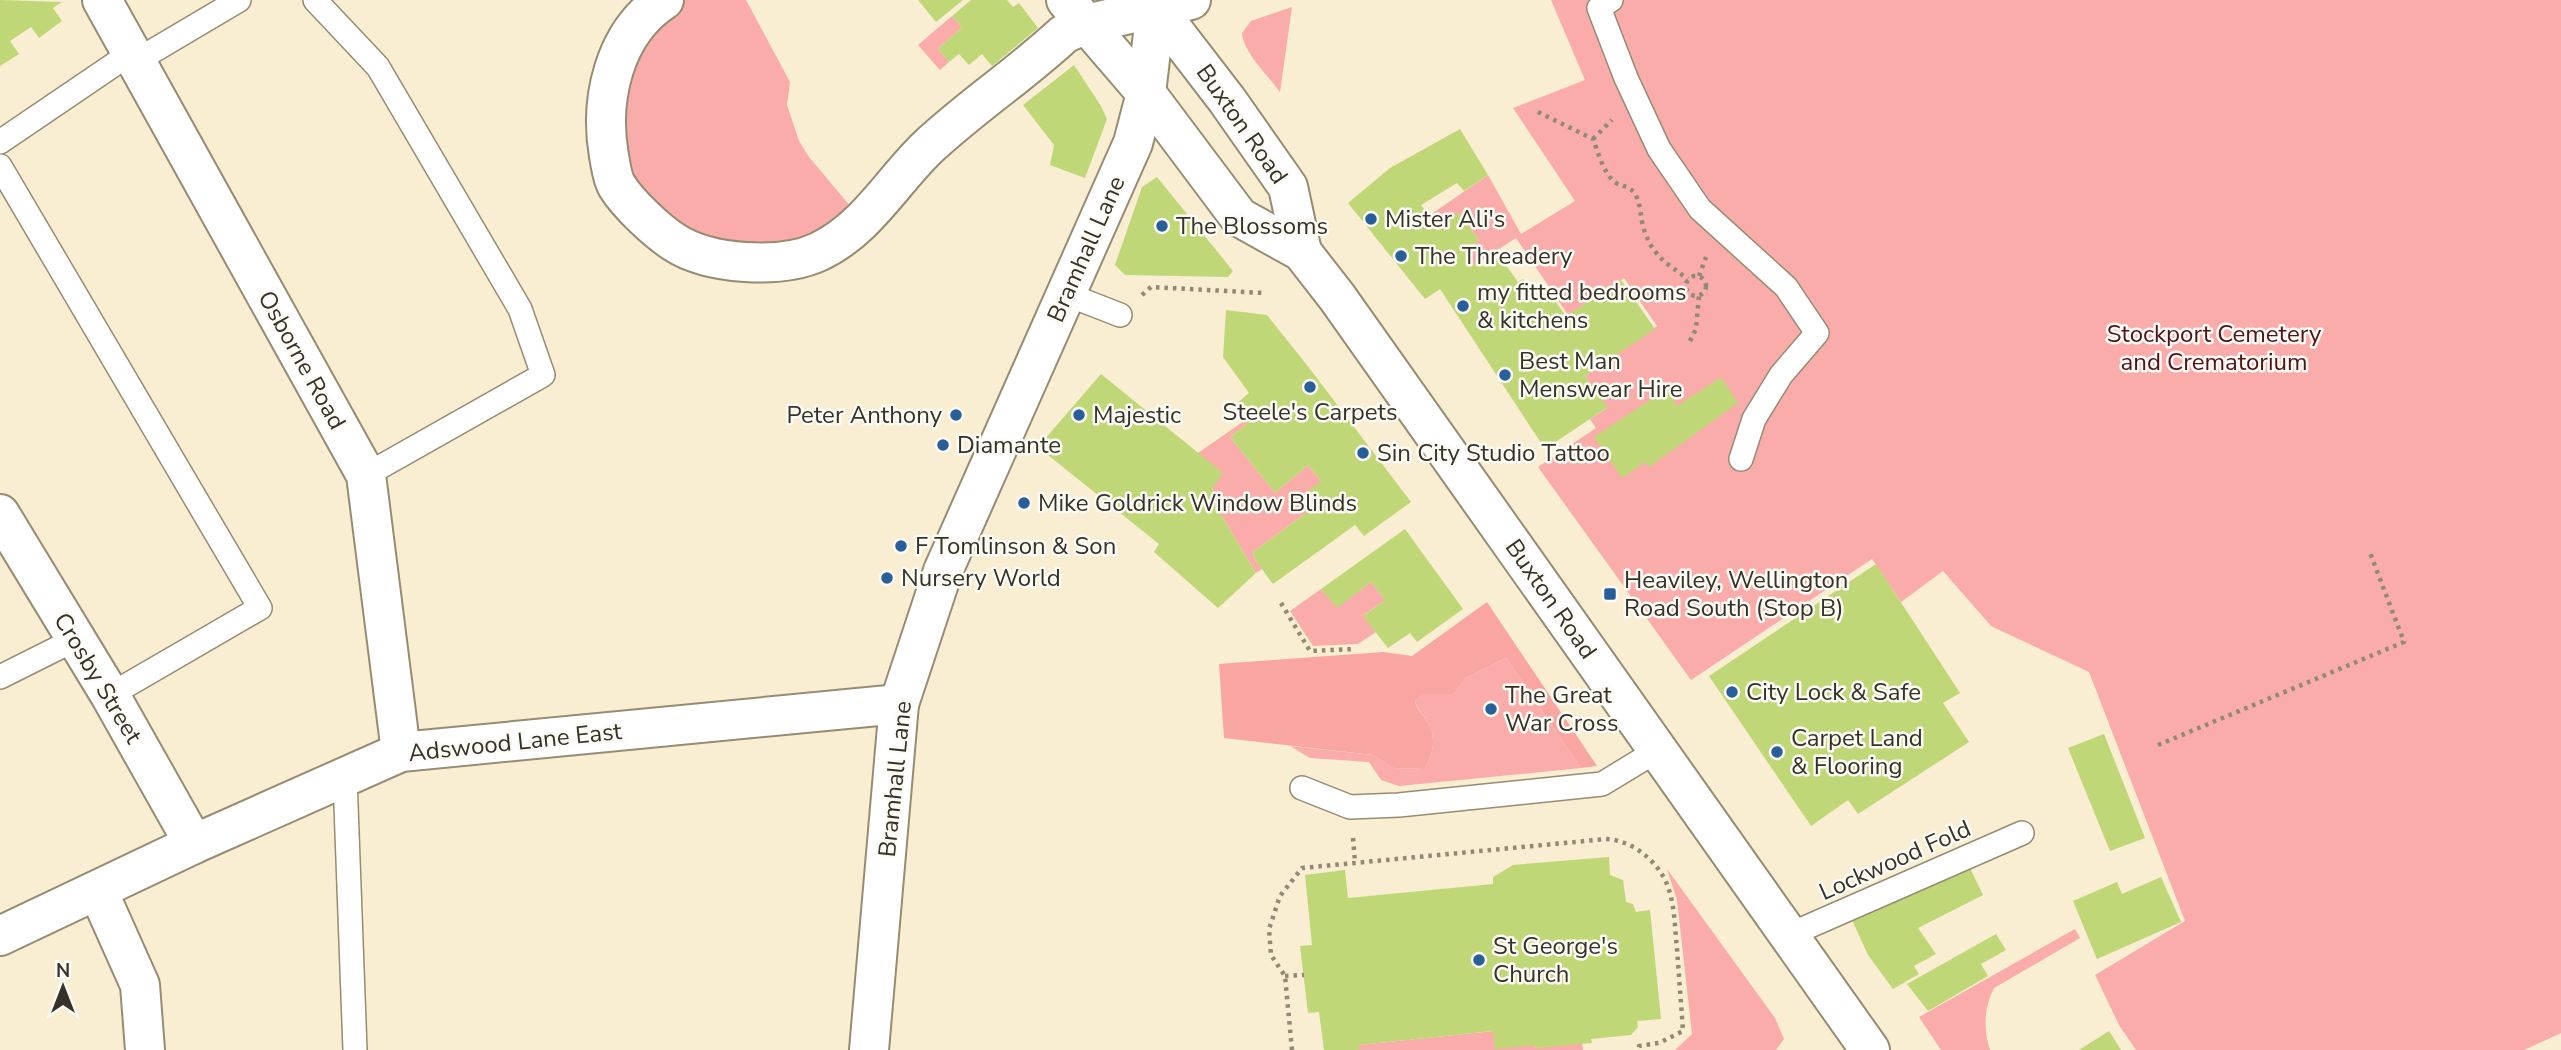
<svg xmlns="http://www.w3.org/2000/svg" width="2561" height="1050" font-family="'Nunito Sans',sans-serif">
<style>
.green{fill:#faacaa}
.forest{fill:#f9a6a3}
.building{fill:#c0d777}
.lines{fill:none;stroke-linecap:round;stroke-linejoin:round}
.service-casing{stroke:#968c73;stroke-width:26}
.minor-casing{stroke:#968c73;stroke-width:42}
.tertiary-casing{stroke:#968c73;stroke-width:42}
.primary-casing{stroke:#968c73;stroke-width:42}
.trunk-casing{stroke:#968c73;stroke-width:42}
.path{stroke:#908976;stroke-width:4.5;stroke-dasharray:3.5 5;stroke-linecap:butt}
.service{stroke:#fff;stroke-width:23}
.minor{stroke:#fff;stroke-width:38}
.tertiary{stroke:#fff;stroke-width:38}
.primary{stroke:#fff;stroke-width:38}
.trunk{stroke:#fff;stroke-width:38}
.poi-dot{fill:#285f98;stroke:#fdfbf5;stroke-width:2.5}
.labels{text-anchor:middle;stroke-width:5;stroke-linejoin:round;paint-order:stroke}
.street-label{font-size:24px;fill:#363227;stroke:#fdfbf5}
.poi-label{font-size:24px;fill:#363227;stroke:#fdfbf5;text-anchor:start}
.park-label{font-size:24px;fill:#501216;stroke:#fdfbf5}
</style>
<rect width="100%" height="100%" fill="#f9edd2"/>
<g class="green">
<path d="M685,0H746L790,82L787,105L799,141L809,157L856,213L835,233L743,252L662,219L625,164L623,71L670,10Z"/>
<path d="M1551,0H2561V1033L2524,1050H2136L2119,1025L2095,975L2185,921L2089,672L1991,626L1943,571L1901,602L1872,559L1691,680L1538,467L1596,428L1590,419L1607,408L1585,376L1657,326L1624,278L1568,315L1516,238L1474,265L1464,252L1479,240L1458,213L1439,227L1430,215L1488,175L1521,234L1575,201L1513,108L1585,80Z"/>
<path d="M1292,7L1280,92C1268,75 1244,54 1242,33L1251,21Z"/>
<path d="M952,16L962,27L938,49L949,62L940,70L918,45Z"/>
<path d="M1247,419L1249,422L1230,437L1275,493L1308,465L1321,481L1314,507L1253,552L1255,560L1262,569L1256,573L1212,500L1213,488L1198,453Z"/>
<path d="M1371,582L1385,600L1364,615L1376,632L1358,644L1313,646L1290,611L1321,589L1337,607Z"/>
<path d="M1506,658L1581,768L1399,786L1381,780L1369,762L1310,758L1290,746L1373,755L1393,768L1425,769C1432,755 1437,741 1429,725C1425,716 1418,711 1415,701L1423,694H1454L1466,678Z"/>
<path d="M1667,869L1775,1018L1784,1039L1776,1050H1675L1692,1034L1677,900Z"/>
<path d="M2075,929L2080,938L1994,988C1984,1007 1983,1029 1990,1050H1941L1919,1017Z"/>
<path d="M1493,1031L1534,1045L1535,1048L1582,1043L1583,1050H1359V1045Z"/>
</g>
<path class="forest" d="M1487,602L1597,766L1581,768L1506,658L1466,678L1454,694H1423L1415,701C1417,711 1425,716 1429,725C1437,741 1432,755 1425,769L1393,768L1373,755L1224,738L1219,664L1383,652L1412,656Z"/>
<g class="building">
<path d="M0,0L62,2L53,8L62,21L39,38L31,27L10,41L19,54L0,66Z"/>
<path d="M918,0H963L936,22Z"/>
<path d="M971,0H1007L1013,7L1019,3L1038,28L992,66L982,54L969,65L959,54L949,62L938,49L962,27L952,16Z"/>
<path d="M1074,65L1101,106L1107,119L1085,178L1050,165L1054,145L1023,105Z"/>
<path d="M1460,129L1488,175L1464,191L1457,183L1421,205L1439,227L1458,213L1479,240L1464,252L1474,265L1480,261L1484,267L1500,257L1518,282L1523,279L1537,298L1548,291L1566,316L1621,280L1655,329L1585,376L1608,407L1545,449L1440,289L1425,299L1348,203L1390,168Z"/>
<path d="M1157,177L1233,271L1228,277L1125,275L1115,265L1142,187Z"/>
<path d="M1226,310L1267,315L1310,369L1411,502L1364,536L1355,525L1273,584L1255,560L1253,552L1314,507L1304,494L1321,481L1308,465L1275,493L1230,437L1249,422L1235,405L1249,393L1223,357Z"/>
<path d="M1101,374L1223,473L1213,488L1212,500L1256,573L1218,608L1154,552L1159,544L1038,447Z"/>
<path d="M1721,377L1738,403L1649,467L1645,462L1622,478L1594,437L1667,389L1677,406Z"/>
<path d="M1405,529L1463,609L1417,642L1410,633L1388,648L1363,616L1385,600L1371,582L1337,608L1321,589Z"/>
<path d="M1876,564L1960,693L1943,703L1969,742L1858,814L1848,800L1811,826L1709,676Z"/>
<path d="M2104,734L2145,838L2110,851L2068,748Z"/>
<path d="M1609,857L1610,875L1623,880L1626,902L1633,904L1636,912L1650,910L1661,1019L1637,1021L1638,1027L1631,1035L1591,1039L1592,1043L1535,1048L1534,1045L1495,1049L1493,1031L1359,1045V1050H1324L1319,1012L1308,1013L1300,946L1312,945L1305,875L1345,870L1348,898L1493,884V877L1513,865Z"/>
<path d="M1969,866L1983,895L1918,928L1936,954L1914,966L1919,974L1893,989L1868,955L1852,920Z"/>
<path d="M2161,877L2181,922L2097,959L2073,901L2117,882L2122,894Z"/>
<path d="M1996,934L2006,950L1981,964L1988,976L1928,1011L1907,984Z"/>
<path d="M2109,1031L2121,1050H2079Z"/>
</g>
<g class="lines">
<g class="service-casing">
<g id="service">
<path d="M315,0L378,67L520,309L543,375L366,475"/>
<path d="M1611,0L1599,8L1626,78L1659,149L1700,209L1786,287L1817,333L1781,375L1754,419L1741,459"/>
<path d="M136,61L239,0"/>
<path d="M0,142L131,53"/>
<path d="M0,166L260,608L110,695"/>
<path d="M1066,294L1120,315"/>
<path d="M0,677L74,640"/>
<path d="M345,778L355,1050"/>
<path d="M1302,788L1350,807L1399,805L1602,784L1658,750"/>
<path d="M1789,935L2022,833"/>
</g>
</g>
<g class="minor-casing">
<g id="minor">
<path d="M102,0L366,475L401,752"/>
<path d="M664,0C614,33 599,99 609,156C611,166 612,178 617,186C628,204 657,231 674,242C709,265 781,269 818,252C866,230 892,181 929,146C972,106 1021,74 1064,34L1086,24L1191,0"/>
<path d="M0,514L110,695L194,844"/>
<path d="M98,891L140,985L145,1050"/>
<path d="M0,936L194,844L401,752L899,704"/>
</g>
</g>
<g class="tertiary-casing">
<path id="tertiary" d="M1146,93L1157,0"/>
</g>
<g class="primary-casing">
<path id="primary" d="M869,1050L899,704L943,571L1133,143L1146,93"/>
</g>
<g class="trunk-casing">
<g id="trunk">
<path d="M1066,0L1146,93L1239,217L1302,252L1337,297L1870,1050"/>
<path d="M1150,0L1227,100L1288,187L1302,252"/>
</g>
</g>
<g class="path">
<path d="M1538,112L1593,139C1598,152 1604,175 1616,183C1623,187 1630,186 1635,194C1641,204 1640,215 1643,226C1651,255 1666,263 1688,279"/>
<path d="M1593,139L1612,120"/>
<circle cx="1696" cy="286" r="10"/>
<path d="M1699,276L1706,257"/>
<path d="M1142,295L1151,287L1264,293"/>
<path d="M1690,341L1696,329L1699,295"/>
<path d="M1281,603L1310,651L1355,649"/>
<path d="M2158,745L2404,642L2369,550"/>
<path d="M1353,838L1355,862"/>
<path d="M1285,976L1304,975"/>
<path d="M1292,1050L1285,976L1271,955L1269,929L1280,896L1302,868L1606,839C1633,840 1661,863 1669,890C1675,909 1675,930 1677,949C1679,976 1681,1003 1683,1031L1659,1043L1639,1046L1640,1050"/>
</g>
<use href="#service" class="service"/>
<use href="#minor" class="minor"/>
<use href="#tertiary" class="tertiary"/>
<use href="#primary" class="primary"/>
<use href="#trunk" class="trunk"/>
</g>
<g class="poi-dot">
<circle cx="1371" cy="219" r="7"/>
<circle cx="1162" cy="226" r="7"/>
<circle cx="1401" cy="256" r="7"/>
<circle cx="1463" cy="306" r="7"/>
<circle cx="1505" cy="375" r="7"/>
<circle cx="1310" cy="387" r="7"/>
<circle cx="956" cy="415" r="7"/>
<circle cx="1079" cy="415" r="7"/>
<circle cx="943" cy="445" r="7"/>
<circle cx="1363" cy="453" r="7"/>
<circle cx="1024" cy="503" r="7"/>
<circle cx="901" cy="546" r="7"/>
<circle cx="887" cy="578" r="7"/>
<rect x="1603" y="587" width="14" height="14" rx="3.5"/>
<circle cx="1732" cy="692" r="7"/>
<circle cx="1491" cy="709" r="7"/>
<circle cx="1777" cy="752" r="7"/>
<circle cx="1479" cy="960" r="7"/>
</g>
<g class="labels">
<g class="street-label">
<text transform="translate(1242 124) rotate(55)" y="8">Buxton Road</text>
<text transform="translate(1086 249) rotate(-66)" y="8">Bramhall Lane</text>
<text transform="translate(302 360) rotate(61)" y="8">Osborne Road</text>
<text transform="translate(1551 599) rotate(55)" y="8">Buxton Road</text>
<text transform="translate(98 678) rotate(59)" y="8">Crosby Street</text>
<text transform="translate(515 742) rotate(-6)" y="8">Adswood Lane East</text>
<text transform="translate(895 779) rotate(-84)" y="8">Bramhall Lane</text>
<text transform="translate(1895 860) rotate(-24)" y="8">Lockwood Fold</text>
</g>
<g class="poi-label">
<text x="1385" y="227">Mister Ali's</text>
<text x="1176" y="234">The Blossoms</text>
<text x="1415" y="264">The Threadery</text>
<text x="1477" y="300">my fitted bedrooms<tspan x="1477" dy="28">&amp; kitchens</tspan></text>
<text x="1519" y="369">Best Man<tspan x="1519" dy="28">Menswear Hire</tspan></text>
<text x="1310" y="420" text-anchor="middle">Steele's Carpets</text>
<text x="942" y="423" text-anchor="end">Peter Anthony</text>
<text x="1093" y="423">Majestic</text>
<text x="957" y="453">Diamante</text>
<text x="1377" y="461">Sin City Studio Tattoo</text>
<text x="1038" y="511">Mike Goldrick Window Blinds</text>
<text x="915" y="554">F Tomlinson &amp; Son</text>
<text x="901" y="586">Nursery World</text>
<text x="1624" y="588">Heaviley, Wellington<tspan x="1624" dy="28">Road South (Stop B)</tspan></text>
<text x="1746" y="700">City Lock &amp; Safe</text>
<text x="1505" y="703">The Great<tspan x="1505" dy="28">War Cross</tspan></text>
<text x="1791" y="746">Carpet Land<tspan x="1791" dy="28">&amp; Flooring</tspan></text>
<text x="1493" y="954">St George's<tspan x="1493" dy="28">Church</tspan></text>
</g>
<g class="park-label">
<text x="2214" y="342">Stockport Cemetery<tspan x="2214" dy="28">and Crematorium</tspan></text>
</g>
</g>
<g transform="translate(63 987)" stroke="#fdfbf5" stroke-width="5" paint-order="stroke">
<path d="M0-5L12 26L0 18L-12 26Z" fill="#363227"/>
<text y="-10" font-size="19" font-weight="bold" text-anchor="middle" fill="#363227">N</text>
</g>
</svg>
